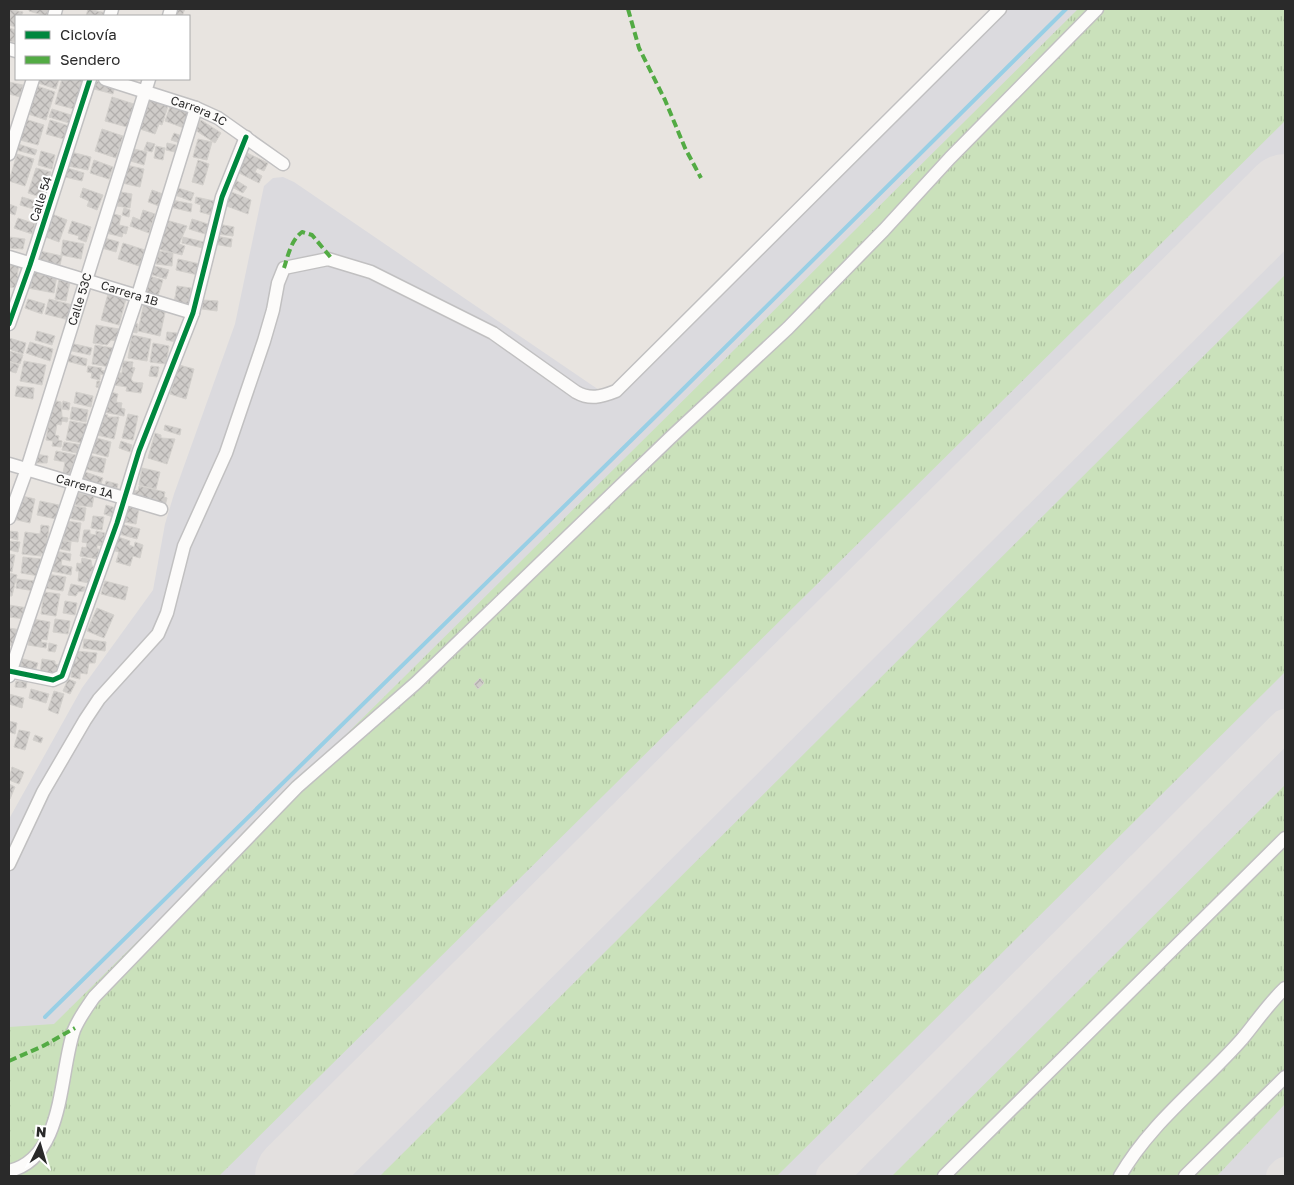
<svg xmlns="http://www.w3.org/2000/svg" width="1294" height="1185" font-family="'Golos Text',sans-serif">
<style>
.airport{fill:#dbdade}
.grass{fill:url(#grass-tufts)}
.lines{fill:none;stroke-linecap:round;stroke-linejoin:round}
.stream{stroke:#98cfe5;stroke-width:4}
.taxiway{stroke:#e3e0df;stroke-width:32}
.runway{stroke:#e3e0df;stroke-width:80}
.building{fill:url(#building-cross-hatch);stroke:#d3d0cc}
.minor-casing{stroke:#c1c0c1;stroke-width:15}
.minor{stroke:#fcfbfa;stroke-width:12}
.quiet{stroke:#53ab44;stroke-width:4;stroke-dasharray:8 4;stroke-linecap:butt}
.cycleway-casing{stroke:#fff;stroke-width:8}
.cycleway{stroke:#00873e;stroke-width:5}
.labels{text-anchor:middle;stroke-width:4;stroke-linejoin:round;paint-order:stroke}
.street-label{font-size:12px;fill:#2a2a2a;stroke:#fff}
</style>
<defs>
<pattern id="grass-tufts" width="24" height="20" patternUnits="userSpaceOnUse" patternTransform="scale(1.25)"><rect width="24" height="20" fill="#cae1bb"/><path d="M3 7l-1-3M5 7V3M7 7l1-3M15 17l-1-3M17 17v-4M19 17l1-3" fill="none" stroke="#aec1a1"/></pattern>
<pattern id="building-cross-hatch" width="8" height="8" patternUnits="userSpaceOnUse" patternTransform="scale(1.25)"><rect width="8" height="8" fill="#cfccc9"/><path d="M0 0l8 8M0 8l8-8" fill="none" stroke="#b2afad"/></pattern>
</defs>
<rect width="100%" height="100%" fill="#e8e4e0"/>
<path class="airport" d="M993,9H1285V1176H9V819L82,688L153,590L165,524L174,494L235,324L264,186L273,178L283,177L294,182L602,392L607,391Z"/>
<g class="grass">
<path d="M1078,9H1285V121L219,1176H9V1027L54,1024Z"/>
<path d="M1285,275V672L777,1176H380Z"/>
<path d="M1285,785V1104L1217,1176H892Z"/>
</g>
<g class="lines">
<path class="stream" d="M45,1017L660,412L1066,9"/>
<g class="taxiway">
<path d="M832,1176L1285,725"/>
<path d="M1282,1176L1285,1173"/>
</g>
<path class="runway" d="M295,1176L1285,194"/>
</g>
<g class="building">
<path d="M9,9L23,12L21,16H16V27L9,25Z"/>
<path d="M29,9H49L46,16L29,11Z"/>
<path d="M88,9L106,13L105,16H86Z"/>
<path d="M175,9H185L182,16H174Z"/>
<path d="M9,28L16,30L14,42L9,41Z"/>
<path d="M39,79H59L56,89L38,83Z"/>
<path d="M62,79H83L74,109L55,104Z"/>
<path d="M96,81L115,86L113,94L94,89Z"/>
<path d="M9,82L23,85L20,97L9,94Z"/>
<path d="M37,86L55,92L46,120L28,114Z"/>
<path d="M147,96L169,103L162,125L159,124L155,134L137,128Z"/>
<path d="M112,97L134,104L127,127L105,121Z"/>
<path d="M171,104L190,110L184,128L165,121Z"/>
<path d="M52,109L71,115L69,123L49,117Z"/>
<path d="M25,119L44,125L38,145L20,140Z"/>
<path d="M50,120L69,126L64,139L46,134Z"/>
<path d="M201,120L221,133L215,143L195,130Z"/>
<path d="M102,129L123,136L116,158L95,151Z"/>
<path d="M174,133L182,136L180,143L171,140Z"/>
<path d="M198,139L212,142L207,160L193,157Z"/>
<path d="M147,142L155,144L152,152L144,150Z"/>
<path d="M167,143L176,145L175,152L166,150Z"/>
<path d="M18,144L37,150L35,155L16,150Z"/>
<path d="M156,146L165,148L163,160L154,158Z"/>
<path d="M130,148L147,152L144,165L127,160Z"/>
<path d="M41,151L55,155L52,169L38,165Z"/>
<path d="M71,152L91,157L88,170L68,166Z"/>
<path d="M247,153L268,163L264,171L257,168L255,172L262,176L259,183L237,172Z"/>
<path d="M17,154L34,159L25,186L9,181Z"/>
<path d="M94,160L113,167L109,179L90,173Z"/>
<path d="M198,160L209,164L203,185L192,182Z"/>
<path d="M126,165L144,169L140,187L122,183Z"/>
<path d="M36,168L51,172L43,198L28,193Z"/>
<path d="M67,168L84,173L82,181L65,177Z"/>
<path d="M234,179L247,187L243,193L230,186Z"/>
<path d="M83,188L103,195L97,210L87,206L89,201L80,197Z"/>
<path d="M178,188L194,193L191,201L175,195Z"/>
<path d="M152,190L163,194L159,206L148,202Z"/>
<path d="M116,191L132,194L130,208L117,206L118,199L115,198Z"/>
<path d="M229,191L251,200L248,214L224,205Z"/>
<path d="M22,197L42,203L40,211L20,205Z"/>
<path d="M196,197L214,201L211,215L200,212L201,205L195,203Z"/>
<path d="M172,200L192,204L191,212L170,207Z"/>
<path d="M9,204L17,207L15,215L9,213Z"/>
<path d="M124,208L130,210L129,217L122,215Z"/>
<path d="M143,210L155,214L149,233L130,226L133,217L140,220Z"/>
<path d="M111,213L121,216L119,225L128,227L126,234L123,233L122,237L106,233Z"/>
<path d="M52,214L67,220L59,242L43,236Z"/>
<path d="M18,218L35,224L32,234L14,228Z"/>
<path d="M192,219L208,224L205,234L189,229Z"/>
<path d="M166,220L187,226L179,244L185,246L182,255L158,249Z"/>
<path d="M72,221L91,227L86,242L78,239L79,236L68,233Z"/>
<path d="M218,224L234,227L233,236L217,234Z"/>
<path d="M216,236L232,239L231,247L214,244Z"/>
<path d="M9,237L25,239L23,249L9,248Z"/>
<path d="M101,237L119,242L116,252L98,247Z"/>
<path d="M183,237L204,242L203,248L182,243Z"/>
<path d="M63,240L84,244L81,259L61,255Z"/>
<path d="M123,243L145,250L139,266L118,259Z"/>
<path d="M40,251L62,256L60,265L38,260Z"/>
<path d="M158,251L173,253L172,266L156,264Z"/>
<path d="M178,259L200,264L198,275L176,270Z"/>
<path d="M9,262L19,264L17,276L21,277L18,288L9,287Z"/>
<path d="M151,265L169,270L166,279L149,274Z"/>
<path d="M32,270L57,275L54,293L28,288Z"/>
<path d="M149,276L163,280L157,299L143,295Z"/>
<path d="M59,280L70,282L66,301L55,299Z"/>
<path d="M177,286L191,288L188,305L174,303Z"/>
<path d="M109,290L127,295L119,325L101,320Z"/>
<path d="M28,299L45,304L42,314L25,308Z"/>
<path d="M49,299L73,305L69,320L45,314Z"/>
<path d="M203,300L218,301L217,311L202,309Z"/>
<path d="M144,303L166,308L160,336L138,331Z"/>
<path d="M130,322L138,324L137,333L128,331Z"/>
<path d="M96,325L119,329L117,341L111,340L107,345L93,343Z"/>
<path d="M37,331L55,336L52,345L35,340Z"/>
<path d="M167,332L177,333L176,342L166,340Z"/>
<path d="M132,335L151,339L147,361L128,358Z"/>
<path d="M9,338L26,343L23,354L9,349Z"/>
<path d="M30,342L53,349L50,361L26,353Z"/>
<path d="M70,343L92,348L90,355L68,350Z"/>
<path d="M153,343L169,346L166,364L150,362Z"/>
<path d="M95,345L113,348L110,367L92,364Z"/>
<path d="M9,351L23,355L20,364L9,361Z"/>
<path d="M68,354L87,359L86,366L66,361Z"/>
<path d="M24,361L46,365L42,385L20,381Z"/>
<path d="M123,361L133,362L132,367L135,368L131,379L133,382L143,383L141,393L126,391L127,387L114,385L115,373H122Z"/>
<path d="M9,362L19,365L16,373L9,371Z"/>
<path d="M179,365L194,369L186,399L170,394Z"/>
<path d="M88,366L102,368L101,370L105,371L104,375L100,374V380L91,378L92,373L87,372Z"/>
<path d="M151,366L159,367L157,377L149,376Z"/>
<path d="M97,381H100L99,388L96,387Z"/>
<path d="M17,386L34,388L33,399L15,396Z"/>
<path d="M76,392L93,396L91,407L74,403Z"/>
<path d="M111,392L118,394L116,402L122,403L121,408L125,409L124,416L103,412L105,403L108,404Z"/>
<path d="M52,400L61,402L62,417L68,418L67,422L62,421L61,425L57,424L55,435L59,436L58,440L62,441L61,447L52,446L53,441L46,440L48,427L45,426L47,419L50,420Z"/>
<path d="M63,401L70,403L69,410L62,409Z"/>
<path d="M72,407L88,410L86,422L70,419Z"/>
<path d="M102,414L108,415L107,417H119L114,439L97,435Z"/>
<path d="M128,414L138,416L133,440L122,438Z"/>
<path d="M70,421L87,424L83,443L66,440Z"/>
<path d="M165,425L181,429L180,435L164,430Z"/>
<path d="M155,433L161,435V438L175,439L167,464L148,458Z"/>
<path d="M93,437L111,442L108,457L89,452Z"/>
<path d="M121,441L132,445L130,452L119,448Z"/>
<path d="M64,442L82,445L81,454L62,450Z"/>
<path d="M56,451L76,455L69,475L63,473L65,462L54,460Z"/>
<path d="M35,454L48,456L47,463H31Z"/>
<path d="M88,455L106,459L103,473L85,469Z"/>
<path d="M142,468L160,472L156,489L139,485Z"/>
<path d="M82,471L103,478L100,486L79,479Z"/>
<path d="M106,481L118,484L116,492L104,489Z"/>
<path d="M139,486L165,492L164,497L167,498L165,506L129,498L131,490L138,491Z"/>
<path d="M77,493L94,496L92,507L75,505Z"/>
<path d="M18,495L35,499L30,523L13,519Z"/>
<path d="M40,501L59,505L56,519L37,515Z"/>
<path d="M70,505L86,508L84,521L68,518Z"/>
<path d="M106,505L116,508L113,517L104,514Z"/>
<path d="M127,506L139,508L136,524L124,522Z"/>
<path d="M93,516L104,517L102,530L91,528Z"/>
<path d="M66,521L81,523L78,542L63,540Z"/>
<path d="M121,524L140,529L137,539L119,534Z"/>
<path d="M41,525L49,526L46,554H41V556L22,554L25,532L40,534Z"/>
<path d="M84,530H90V534L96,535V531L105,533L103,546L97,545V549H99L98,559L80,556L82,547L86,548L87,543L82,542Z"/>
<path d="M9,531L18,532V540L9,538Z"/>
<path d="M118,537L130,541L129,545L134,547L135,542L143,545L140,558L133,556L130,566L116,562L119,552L115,551Z"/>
<path d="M57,539L71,542L70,551L56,548Z"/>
<path d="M9,541L20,542L18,552L9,550Z"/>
<path d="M55,551L71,554L70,561L62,559L61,565L72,567L71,575L51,571Z"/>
<path d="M9,554L15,555L12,572L9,571Z"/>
<path d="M23,557L41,559L39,576L21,573Z"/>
<path d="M82,558L91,560L92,566L97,567L96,573L91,571L89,583L78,581L79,571H76L77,563L81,564Z"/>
<path d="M9,573L17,575L12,596H9Z"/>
<path d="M46,574L66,577L63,591L44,588Z"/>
<path d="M17,579L36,581L35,591L16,588Z"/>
<path d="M105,581L128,587L125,600L101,594Z"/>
<path d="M71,584L85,587L84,591L78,592L76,596L68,595Z"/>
<path d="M44,592L60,594L56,616L41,614Z"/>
<path d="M65,601L77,603L75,615L63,613Z"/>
<path d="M9,605L28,608L26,619L9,617Z"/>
<path d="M97,608L114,615L104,638L87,631Z"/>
<path d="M33,619L50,622L47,640L42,639L41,642L47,643L46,648L28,645Z"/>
<path d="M55,619L70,621L68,634L53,632Z"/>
<path d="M9,628L21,630L16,646L9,645Z"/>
<path d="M84,639L106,642L105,651L83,648Z"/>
<path d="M49,643L57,645L55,652L48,651Z"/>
<path d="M76,651L97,653L95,663H89L87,674L80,673V679L71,677L73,661L77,662Z"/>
<path d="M20,658L38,663L35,672L18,667Z"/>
<path d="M42,659L55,661V664L59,665L53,676L40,674Z"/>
<path d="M480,678L484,683L478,689L474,684Z"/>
<path d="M68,679L76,682L70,694L63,691Z"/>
<path d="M16,681L27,682L26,688L15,687Z"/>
<path d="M31,689L49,694L46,703L29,698Z"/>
<path d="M54,691L64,694L58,714L48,710Z"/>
<path d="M9,694L24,698L22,708L9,704Z"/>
<path d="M9,721L17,723L15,734L9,732Z"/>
<path d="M19,730L30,732L25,750L14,747Z"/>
<path d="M35,735L43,738L41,743L33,740Z"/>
<path d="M12,767L24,772L19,784L9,780Z"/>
<path d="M9,784L15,787L10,799H9Z"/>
</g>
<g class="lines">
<g class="minor-casing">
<g id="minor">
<path d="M54,16L56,9"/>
<path d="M110,16L112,9"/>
<path d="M169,16L171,9"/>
<path d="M9,49L16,51"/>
<path id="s1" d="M105,79L196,108L218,118L283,164"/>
<path d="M9,154L33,79"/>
<path id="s2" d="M9,257L193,313"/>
<path d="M9,324L30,265L90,79"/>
<path id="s3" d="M9,464L161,509"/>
<path id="s4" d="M9,518L27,469L149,79"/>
<path d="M9,671L53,680L62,676L117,523L139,451L193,313L222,197L246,137"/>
<path d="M9,676L138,295L196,108"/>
<path d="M9,864L43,792L85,720L99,699L158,634L167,613L184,546L226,453L264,341L273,310L278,283L284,268L328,259L371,272L493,333L576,392C590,400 601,397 616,391L1000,9"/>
<path d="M9,1171C65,1158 59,1073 74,1030C79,1018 87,1007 94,997L297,787L416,683L670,438L788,328L884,230L950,158L1097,9"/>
<path d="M944,1176L1285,838"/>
<path d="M1120,1176C1151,1122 1202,1085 1243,1038C1257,1021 1269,1003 1285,988"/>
<path d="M1185,1176L1285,1077"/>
</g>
</g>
<use href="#minor" class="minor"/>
<g class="quiet">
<path d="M628,9L639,48L665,100L685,148L701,178"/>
<path d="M284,268C288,256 291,240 302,232L312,235L332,259"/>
<path d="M9,1061L43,1046L75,1028"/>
</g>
<g class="cycleway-casing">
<g id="cycleway">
<path d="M9,324L30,265L90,79"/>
<path d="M9,671L53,680L62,676L117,523L139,451L193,313L222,197L246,137"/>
</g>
</g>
<use href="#cycleway" class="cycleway"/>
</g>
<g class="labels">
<g class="street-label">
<text dy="4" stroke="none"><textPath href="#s1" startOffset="99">Carrera 1C</textPath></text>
<text transform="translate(41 199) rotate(-72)" y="4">Calle 54</text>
<text dy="4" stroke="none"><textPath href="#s2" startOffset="126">Carrera 1B</textPath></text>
<text dy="4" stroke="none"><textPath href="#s4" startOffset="230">Calle 53C</textPath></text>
<text dy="4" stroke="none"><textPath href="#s3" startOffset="79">Carrera 1A</textPath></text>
</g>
</g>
<rect width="1294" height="1185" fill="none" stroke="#2a2a2a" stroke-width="20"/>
<rect x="15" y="15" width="175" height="65" fill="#ffffff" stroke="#aaaaaa"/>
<rect x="25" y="31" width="25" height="8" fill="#00873e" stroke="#aaaaaa"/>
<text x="60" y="40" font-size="15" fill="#2a2a2a">Ciclovía</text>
<rect x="25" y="56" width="25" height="8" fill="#53ab44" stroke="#aaaaaa"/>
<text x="60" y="65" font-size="15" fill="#2a2a2a">Sendero</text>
<g transform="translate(40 1145) rotate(5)" stroke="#ffffff" stroke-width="4" paint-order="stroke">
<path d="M0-4L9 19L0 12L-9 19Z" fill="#2a2a2a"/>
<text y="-8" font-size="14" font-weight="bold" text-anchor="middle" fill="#2a2a2a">N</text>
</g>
</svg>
